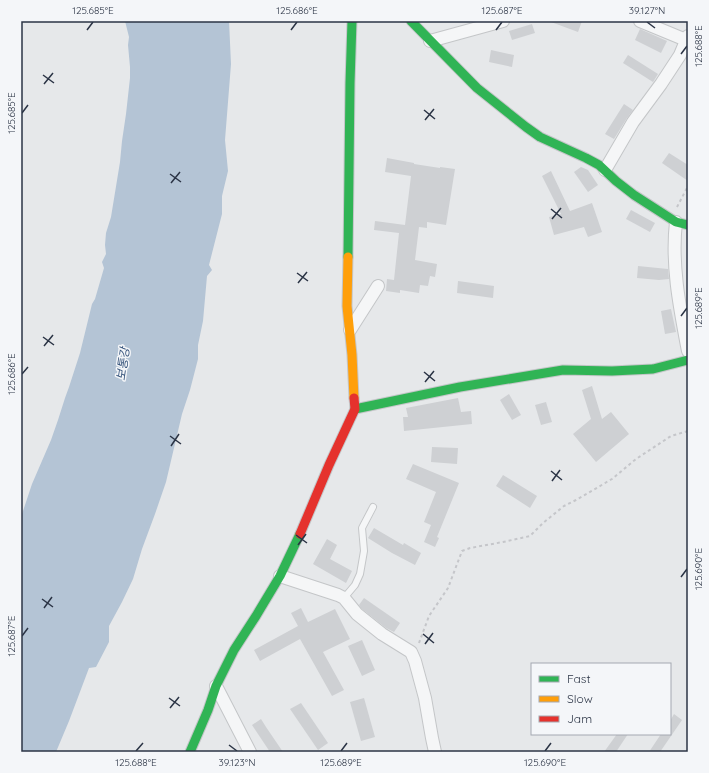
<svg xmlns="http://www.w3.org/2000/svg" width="709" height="773" font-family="Quicksand,'Noto Sans KR',sans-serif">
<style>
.water{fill:#b4c4d5}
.building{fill:#ced0d3}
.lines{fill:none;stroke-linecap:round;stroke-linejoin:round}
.lane-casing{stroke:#c4c6c8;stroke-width:8}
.street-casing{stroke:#c4c6c8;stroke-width:14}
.fast-casing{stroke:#c4c6c8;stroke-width:11}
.slow-casing{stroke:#c4c6c8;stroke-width:11}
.jam-casing{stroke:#c4c6c8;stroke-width:11}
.path{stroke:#c5c6ca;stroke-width:2;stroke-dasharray:3 3;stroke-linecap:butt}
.lane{stroke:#f5f6f7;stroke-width:6}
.street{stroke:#f5f6f7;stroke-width:12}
.fast{stroke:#30b455;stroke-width:9}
.slow{stroke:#ff9f0a;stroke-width:9}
.jam{stroke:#e5322d;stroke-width:9}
.ticks{fill:none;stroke:#2b3445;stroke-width:1.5}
.labels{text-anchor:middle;stroke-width:3;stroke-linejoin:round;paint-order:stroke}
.water-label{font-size:12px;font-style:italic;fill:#34527a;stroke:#f4f6f9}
.neatline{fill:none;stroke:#2b3445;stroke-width:1.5}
.ticks-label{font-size:10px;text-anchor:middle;fill:#2b3445}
</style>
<rect width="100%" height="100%" fill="#e6e8ea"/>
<path class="water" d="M125,21H229L231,64L225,140L228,171L222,196V214L209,265L212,270L207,276L203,321L198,345V359L190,390L182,414L166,482L155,514L142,549L133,579L122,602L109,626V642L96,667L89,668L69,721L56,752H21V517L32,484L51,440L58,420L65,398L69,387L80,353L92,304L95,299L104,268L102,262L106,254L105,245L106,233L111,217L120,162L122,141L126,114L130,78V67L128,45L129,37Z"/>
<g class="building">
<path d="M551,21H582L578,32L551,22Z"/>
<path d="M532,24L535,33L512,40L509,31Z"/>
<path d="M640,29L667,41L661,53L635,40Z"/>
<path d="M491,50L514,55L512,67L489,62Z"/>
<path d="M628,55L658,74L653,82L623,63Z"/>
<path d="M624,104L633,110L627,118L614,139L605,134Z"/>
<path d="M669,153L688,165V181L662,163Z"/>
<path d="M387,158L414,163V164L440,168V167L455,169L446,225L427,222V228L419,227L415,260L437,264L435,277L430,276L428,286L420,285L419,293L400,290V293L386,291L387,279L394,280L399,233L374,230L375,221L405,225L411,176L385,172Z"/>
<path d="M581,167L588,170L598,185L588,192L574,172Z"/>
<path d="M551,171L570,211L592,203L602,232L588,237L584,227L554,235L549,217L561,214L542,176Z"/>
<path d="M631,210L655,223L650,232L626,219Z"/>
<path d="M638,266L668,269L669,279L659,280L637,278Z"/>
<path d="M458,281L494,286L493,298L457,293Z"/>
<path d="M671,309L676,332L665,334L661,311Z"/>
<path d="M592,386L602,419L611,412L629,434L596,462L573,434L591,419L582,390Z"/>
<path d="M509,394L521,415L512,420L500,400Z"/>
<path d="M458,398L461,412L471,411L472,424L404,431L403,417H408L406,408Z"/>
<path d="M546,402L552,422L541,425L535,405Z"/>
<path d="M432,447L458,448L457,464L431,462Z"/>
<path d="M413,464L459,483L437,537L439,538L435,547L424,542L431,525L424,522L436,492L406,479Z"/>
<path d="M503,475L537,496L530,508L496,486Z"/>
<path d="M374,528L403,545L404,543L421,553L415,565L392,553L368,538Z"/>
<path d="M327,539L337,545L330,559L352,571L346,583L313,564Z"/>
<path d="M364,598L400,623L394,632L386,628L362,609L359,605Z"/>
<path d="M301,608L308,622L335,609L350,639L323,652L344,690L332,696L300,639L260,661L254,650L298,626L291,613Z"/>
<path d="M362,640L375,670L362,676L348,646Z"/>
<path d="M364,698L375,737L361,741L350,702Z"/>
<path d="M301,703L328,743L318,750L290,709Z"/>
<path d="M674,714L682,720L660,752H649L661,734H670V721Z"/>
<path d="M261,719L266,727L283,752H270L252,725Z"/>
<path d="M617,734H628L616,752H604Z"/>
</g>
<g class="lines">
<g class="lane-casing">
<path id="lane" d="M344,598L355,585L360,574L364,551L362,528L373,507"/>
</g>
<g class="street-casing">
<g id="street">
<path d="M640,21L686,40"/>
<path d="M430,41L503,21"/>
<path d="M605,170L633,122L661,84L680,55L688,36"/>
<path d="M676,222C671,265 680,309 688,351"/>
<path d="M350,330L378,286"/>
<path d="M280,576L338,595L344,598L357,614L382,634L411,652L415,661L425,698L432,738L435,752"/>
<path d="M216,686L250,752"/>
</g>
</g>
<g class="fast-casing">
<g id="fast">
<path d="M411,21L477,88L526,127L540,137L586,158L599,165L616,181L634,195L676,222L688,225"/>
<path d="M348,257L350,83L352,21"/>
<path d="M355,409L460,387L563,370L612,371L653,369L688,360"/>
<path d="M190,752L208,710L216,686L234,650L256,616L280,576L300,534"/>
</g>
</g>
<g class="slow-casing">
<path id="slow" d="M348,257L347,306L352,355L354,398"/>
</g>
<g class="jam-casing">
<path id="jam" d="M300,534L329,465L355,409L354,398"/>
</g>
<g class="path">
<path d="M677,207L688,186"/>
<path d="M419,643L429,616L448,588L462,551L470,548L503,542L530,536L543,523L564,506L576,500L612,479L636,459L671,436L688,431"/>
</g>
<use href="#lane" class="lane"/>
<use href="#street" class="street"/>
<use href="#fast" class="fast"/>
<use href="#slow" class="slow"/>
<use href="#jam" class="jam"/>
</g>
<path class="ticks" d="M647,22L655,28M87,30L93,22M291,30L297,22M496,30L502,22M681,54L687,46M43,75L54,83M44,84L53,73M424,110L435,119M22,113L28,105M425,120L434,109M170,174L181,182M171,183L180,172M551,209L562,218M552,219L561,208M297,273L308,281M298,283L307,272M681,316L687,308M43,337L54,345M44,346L53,335M424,372L435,381M22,374L28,367M425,382L434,371M170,436L181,444M171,446L179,434M551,471L562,480M552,481L560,470M296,535L307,543M298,545L306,534M681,577L687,569M42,599L53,607M44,608L52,597M423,634L434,643M22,636L28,628M425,644L433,633M169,698L180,706M170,708L179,697M229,745L237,751M136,751L143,743M341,751L347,743M545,751L551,743"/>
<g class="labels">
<g class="water-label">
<text transform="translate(123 364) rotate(-82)" y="4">보통강</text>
</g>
</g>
<rect width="709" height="773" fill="none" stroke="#f4f6f9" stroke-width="44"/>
<rect x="531" y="663" width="140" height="72" fill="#f4f6f9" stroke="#a4a8b1"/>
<rect x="539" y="676" width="20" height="6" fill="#30b455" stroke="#a4a8b1"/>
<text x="567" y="683" font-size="12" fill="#2b3445">Fast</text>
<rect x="539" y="696" width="20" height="6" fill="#ff9f0a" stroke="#a4a8b1"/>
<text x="567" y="703" font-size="12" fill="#2b3445">Slow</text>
<rect x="539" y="716" width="20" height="6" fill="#e5322d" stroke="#a4a8b1"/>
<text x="567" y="723" font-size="12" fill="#2b3445">Jam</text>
<rect x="22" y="22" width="665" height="729" class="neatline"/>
<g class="ticks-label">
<text x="93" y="14">125.685°E</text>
<text x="297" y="14">125.686°E</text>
<text x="502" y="14">125.687°E</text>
<text x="647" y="14">39.127°N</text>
<text transform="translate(698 46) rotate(-90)" y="4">125.688°E</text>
<text transform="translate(11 113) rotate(-90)" y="4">125.685°E</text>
<text transform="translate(698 308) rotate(-90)" y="4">125.689°E</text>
<text transform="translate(11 374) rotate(-90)" y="4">125.686°E</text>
<text transform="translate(698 569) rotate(-90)" y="4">125.690°E</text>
<text transform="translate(11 636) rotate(-90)" y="4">125.687°E</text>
<text x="136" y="766">125.688°E</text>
<text x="237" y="766">39.123°N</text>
<text x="341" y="766">125.689°E</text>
<text x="545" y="766">125.690°E</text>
</g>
</svg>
